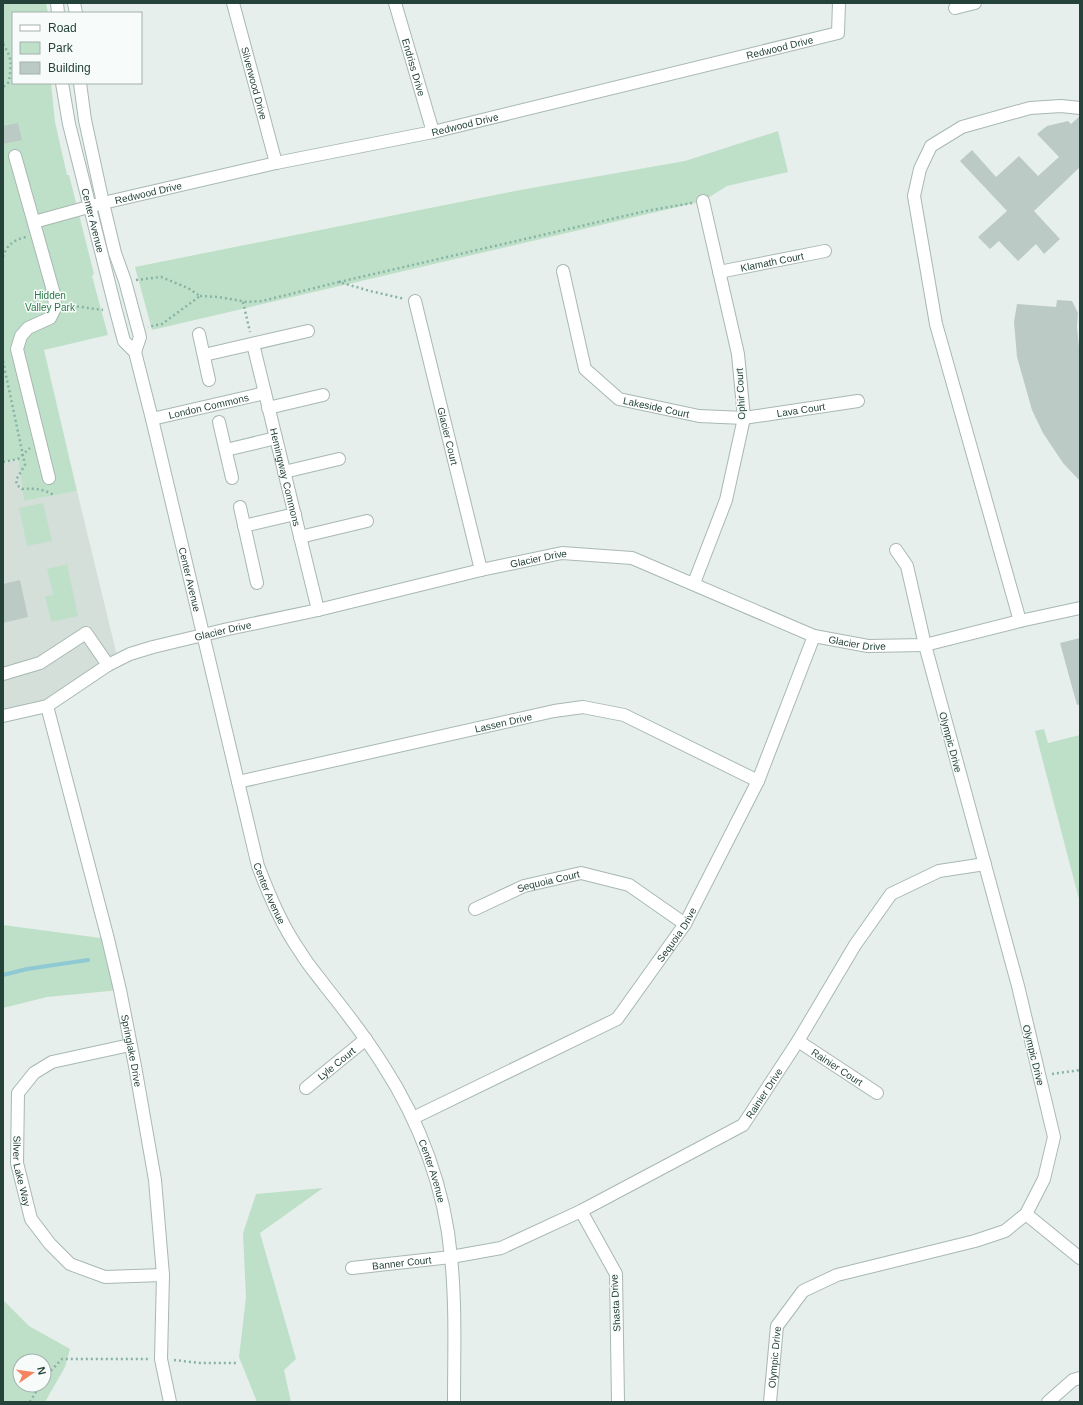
<svg xmlns="http://www.w3.org/2000/svg" width="1083" height="1405" font-family="Helvetica,sans-serif">
<style>
.built{fill:#d4dfda}
.green{fill:#bfe0c8;fill-rule:evenodd}
.lines{fill:none;stroke-linecap:round;stroke-linejoin:round}
.stream{stroke:#8ec9d4;stroke-width:4}
.building{fill:#bbcac4}
.minor-casing{stroke:#a8b8b2;stroke-width:14}
.path{stroke:#86b3a5;stroke-width:2.5;stroke-dasharray:2 3;stroke-linecap:butt}
.minor{stroke:#fff;stroke-width:12}
.labels{text-anchor:middle;stroke-width:3;stroke-linejoin:round;paint-order:stroke}
.street-label{font-size:10px;fill:#24423a;stroke:#f7fbf9}
.park-label{font-size:10px;fill:#2d7a4b;stroke:#f7fbf9}
</style>
<rect width="100%" height="100%" fill="#e6efeb"/>
<path class="built" d="M18,459L24,501L77,491L118,660L47,706L3,716V462Z"/>
<g class="green">
<path d="M3,3H46L48,13H13V83H51L55,122L67,175H69L94,274L92,276L108,335L44,350L77,491L24,501L18,459L3,462Z"/>
<path d="M778,131L788,172L727,186L703,201L152,330L135,267L520,190L685,161Z"/>
<path d="M43,503L52,541L27,546L19,508Z"/>
<path d="M67,564L78,616L51,622L45,596L53,595L47,569Z"/>
<path d="M1044,729L1048,743L1080,735V903L1035,731Z"/>
<path d="M3,925L108,939L120,990L47,997L3,1008Z"/>
<path d="M323,1188L260,1233L296,1359L284,1370L291,1402H257L239,1357L246,1297L243,1233L256,1194Z"/>
<path d="M3,1300L29,1326L70,1349L65,1367L45,1402H3ZM20,1361H44V1385H20Z"/>
</g>
<g class="lines">
<path class="stream" d="M3,975L27,969L88,960"/>
</g>
<g class="building">
<path d="M1080,116V167L1034,211L1060,239L1044,254L1036,244L1018,261L999,241L990,249L978,237L1007,211L960,161L972,150L996,177L1019,156L1038,176L1059,157L1037,134L1047,126L1068,121L1071,124Z"/>
<path d="M18,123L22,140L3,144V126Z"/>
<path d="M1057,300L1072,301L1078,313L1077,327L1080,357V481L1063,463L1043,433L1032,410L1017,357L1014,322L1017,304L1056,307Z"/>
<path d="M20,580L28,617L3,623V584Z"/>
<path d="M1080,638V704L1077,705L1060,643Z"/>
</g>
<g class="lines">
<g class="minor-casing">
<g id="minor">
<path d="M57,3L58,13"/>
<path d="M74,3L76,13"/>
<path id="s1" d="M233,3L276,163"/>
<path id="s2" d="M395,3L433,132"/>
<path d="M955,8L975,3"/>
<path id="s3" d="M62,83L69,124L116,311L124,341L135,352L152,419L258,866C270,897 282,926 301,953C308,965 318,976 326,987C346,1012 366,1038 383,1065C420,1122 445,1189 451,1257C456,1305 454,1354 454,1402"/>
<path d="M80,83L85,120L103,203L115,253L125,281L140,337L135,352"/>
<path d="M15,156L54,294L55,308L50,318L28,328L21,336L17,349L49,478"/>
<path id="s4" d="M34,222L103,203L276,163L433,132L838,33L839,3"/>
<path id="s5" d="M563,271L585,369L619,399L699,416L744,418L858,401"/>
<path id="s6" d="M719,272L825,251"/>
<path id="s7" d="M415,301L481,570"/>
<path d="M199,334L209,380"/>
<path id="s8" d="M253,344L318,610"/>
<path d="M204,355L308,331"/>
<path d="M268,408L323,395"/>
<path id="s9" d="M152,419L265,393"/>
<path d="M219,422L232,478"/>
<path d="M226,450L276,438"/>
<path d="M284,472L339,459"/>
<path d="M240,507L257,583"/>
<path d="M244,526L295,514"/>
<path d="M300,537L367,521"/>
<path d="M694,583L726,500L744,418L738,354L703,201"/>
<path d="M1020,621L936,324L914,196L920,169L931,146L962,127L1030,108L1061,106L1080,108"/>
<path d="M3,674L40,663L86,633L108,665"/>
<path id="s10" d="M47,706L108,939L120,990L135,1066L155,1180L163,1275L161,1359L170,1402"/>
<path id="s11" d="M3,716L47,706L108,665L130,654L153,647L228,629L318,610L481,570L562,553L632,558L814,636L868,646L925,645L1020,621L1080,608"/>
<path id="s12" d="M238,782L554,711L583,707L624,715L758,781"/>
<path id="s13" d="M475,909L524,886L581,873L629,885L685,924"/>
<path id="s14" d="M798,1041L877,1093"/>
<path id="s15" d="M130,1045L52,1062L34,1073L18,1093L17,1163L31,1219L50,1244L70,1264L105,1277L163,1275"/>
<path id="s16" d="M306,1088L366,1039"/>
<path id="s17" d="M413,1118L617,1019L685,924L758,781L814,636"/>
<path d="M581,1211L616,1274L618,1402"/>
<path d="M1026,1214L1080,1258"/>
<path id="s18" d="M352,1268L451,1257L501,1248L581,1211L743,1125L798,1041L855,945L891,894L939,871L985,864"/>
<path id="s19" d="M770,1402L777,1326L803,1291L837,1275L975,1241L1005,1231L1026,1214L1044,1179L1054,1137L1018,986L925,645L907,566L896,550"/>
<path d="M1048,1402L1073,1380L1080,1378"/>
</g>
</g>
<g class="path">
<path d="M3,44C13,59 11,65 9,82L3,87"/>
<path d="M3,257C7,244 14,240 26,237"/>
<path d="M136,280L161,277L188,288L200,296L162,324L148,327"/>
<path d="M339,282L646,211L692,203"/>
<path d="M200,296L219,297L247,302L262,301L339,282L370,291L405,299"/>
<path d="M243,302L250,332"/>
<path d="M67,305L103,310"/>
<path d="M3,361L25,465L16,480L17,485L22,489C35,488 43,489 54,495"/>
<path d="M3,462L18,459L30,448"/>
<path d="M1052,1074L1080,1070"/>
<path d="M174,1360L200,1363H237"/>
<path d="M44,1378L62,1359H149"/>
<path d="M30,1402L40,1385"/>
</g>
<use href="#minor" class="minor"/>
</g>
<g class="labels">
<g class="street-label">
<text dy="4" stroke="none"><textPath href="#s4" startOffset="766">Redwood Drive</textPath></text>
<text dy="4" stroke="none"><textPath href="#s2" startOffset="67">Endriss Drive</textPath></text>
<text dy="4" stroke="none"><textPath href="#s1" startOffset="83">Silverwood Drive</textPath></text>
<text dy="4" stroke="none"><textPath href="#s4" startOffset="442">Redwood Drive</textPath></text>
<text dy="4" stroke="none"><textPath href="#s4" startOffset="118">Redwood Drive</textPath></text>
<text dy="4" stroke="none"><textPath href="#s3" startOffset="141">Center Avenue</textPath></text>
<text dy="4" stroke="none"><textPath href="#s6" startOffset="54">Klamath Court</textPath></text>
<text transform="translate(740 394) rotate(-93)" y="4">Ophir Court</text>
<text dy="4" stroke="none"><textPath href="#s9" startOffset="58">London Commons</textPath></text>
<text dy="4" stroke="none"><textPath href="#s5" startOffset="184">Lakeside Court</textPath></text>
<text dy="4" stroke="none"><textPath href="#s5" startOffset="330">Lava Court</textPath></text>
<text dy="4" stroke="none"><textPath href="#s7" startOffset="139">Glacier Court</textPath></text>
<text dy="4" stroke="none"><textPath href="#s8" startOffset="137">Hemingway Commons</textPath></text>
<text dy="4" stroke="none"><textPath href="#s11" startOffset="563">Glacier Drive</textPath></text>
<text dy="4" stroke="none"><textPath href="#s3" startOffset="515">Center Avenue</textPath></text>
<text dy="4" stroke="none"><textPath href="#s11" startOffset="239">Glacier Drive</textPath></text>
<text dy="4" stroke="none"><textPath href="#s11" startOffset="899">Glacier Drive</textPath></text>
<text dy="4" stroke="none"><textPath href="#s12" startOffset="272">Lassen Drive</textPath></text>
<text transform="translate(951 742) rotate(75)" y="4">Olympic Drive</text>
<text dy="4" stroke="none"><textPath href="#s13" startOffset="79">Sequoia Court</textPath></text>
<text dy="4" stroke="none"><textPath href="#s3" startOffset="839">Center Avenue</textPath></text>
<text dy="4" stroke="none"><textPath href="#s17" startOffset="330">Sequoia Drive</textPath></text>
<text dy="4" stroke="none"><textPath href="#s10" startOffset="355">Springlake Drive</textPath></text>
<text transform="translate(1034 1055) rotate(76)" y="4">Olympic Drive</text>
<text dy="4" stroke="none"><textPath href="#s16" startOffset="39">Lyle Court</textPath></text>
<text dy="4" stroke="none"><textPath href="#s14" startOffset="47">Rainier Court</textPath></text>
<text dy="4" stroke="none"><textPath href="#s18" startOffset="460">Rainier Drive</textPath></text>
<text dy="4" stroke="none"><textPath href="#s15" startOffset="205">Silver Lake Way</textPath></text>
<text dy="4" stroke="none"><textPath href="#s3" startOffset="1163">Center Avenue</textPath></text>
<text dy="4" stroke="none"><textPath href="#s18" startOffset="50">Banner Court</textPath></text>
<text transform="translate(615 1303) rotate(-93)" y="4">Shasta Drive</text>
<text dy="4" stroke="none"><textPath href="#s19" startOffset="45">Olympic Drive</textPath></text>
</g>
<g class="park-label">
<text x="50" y="299">Hidden<tspan x="50" dy="12">Valley Park</tspan></text>
</g>
</g>
<rect width="1083" height="1405" fill="none" stroke="#24423a" stroke-width="8"/>
<rect x="12" y="12" width="130" height="72" fill="#f7fbf9" stroke="#a3b1ad"/>
<rect x="20" y="25" width="20" height="6" fill="#ffffff" stroke="#a3b1ad"/>
<text x="48" y="32" font-size="12" fill="#24423a">Road</text>
<rect x="20" y="42" width="20" height="12" fill="#bfe0c8" stroke="#a3b1ad"/>
<text x="48" y="52" font-size="12" fill="#24423a">Park</text>
<rect x="20" y="62" width="20" height="12" fill="#bbcac4" stroke="#a3b1ad"/>
<text x="48" y="72" font-size="12" fill="#24423a">Building</text>
<g transform="translate(32 1373) rotate(77)"><circle r="19" fill="#f7fbf9" stroke="#a3b1ad"/>
<path d="M0-3L7 15L0 10L-7 15Z" fill="#f4845f"/>
<text y="-6" font-size="11" font-weight="bold" text-anchor="middle" fill="#24423a">N</text>
</g>
</svg>
